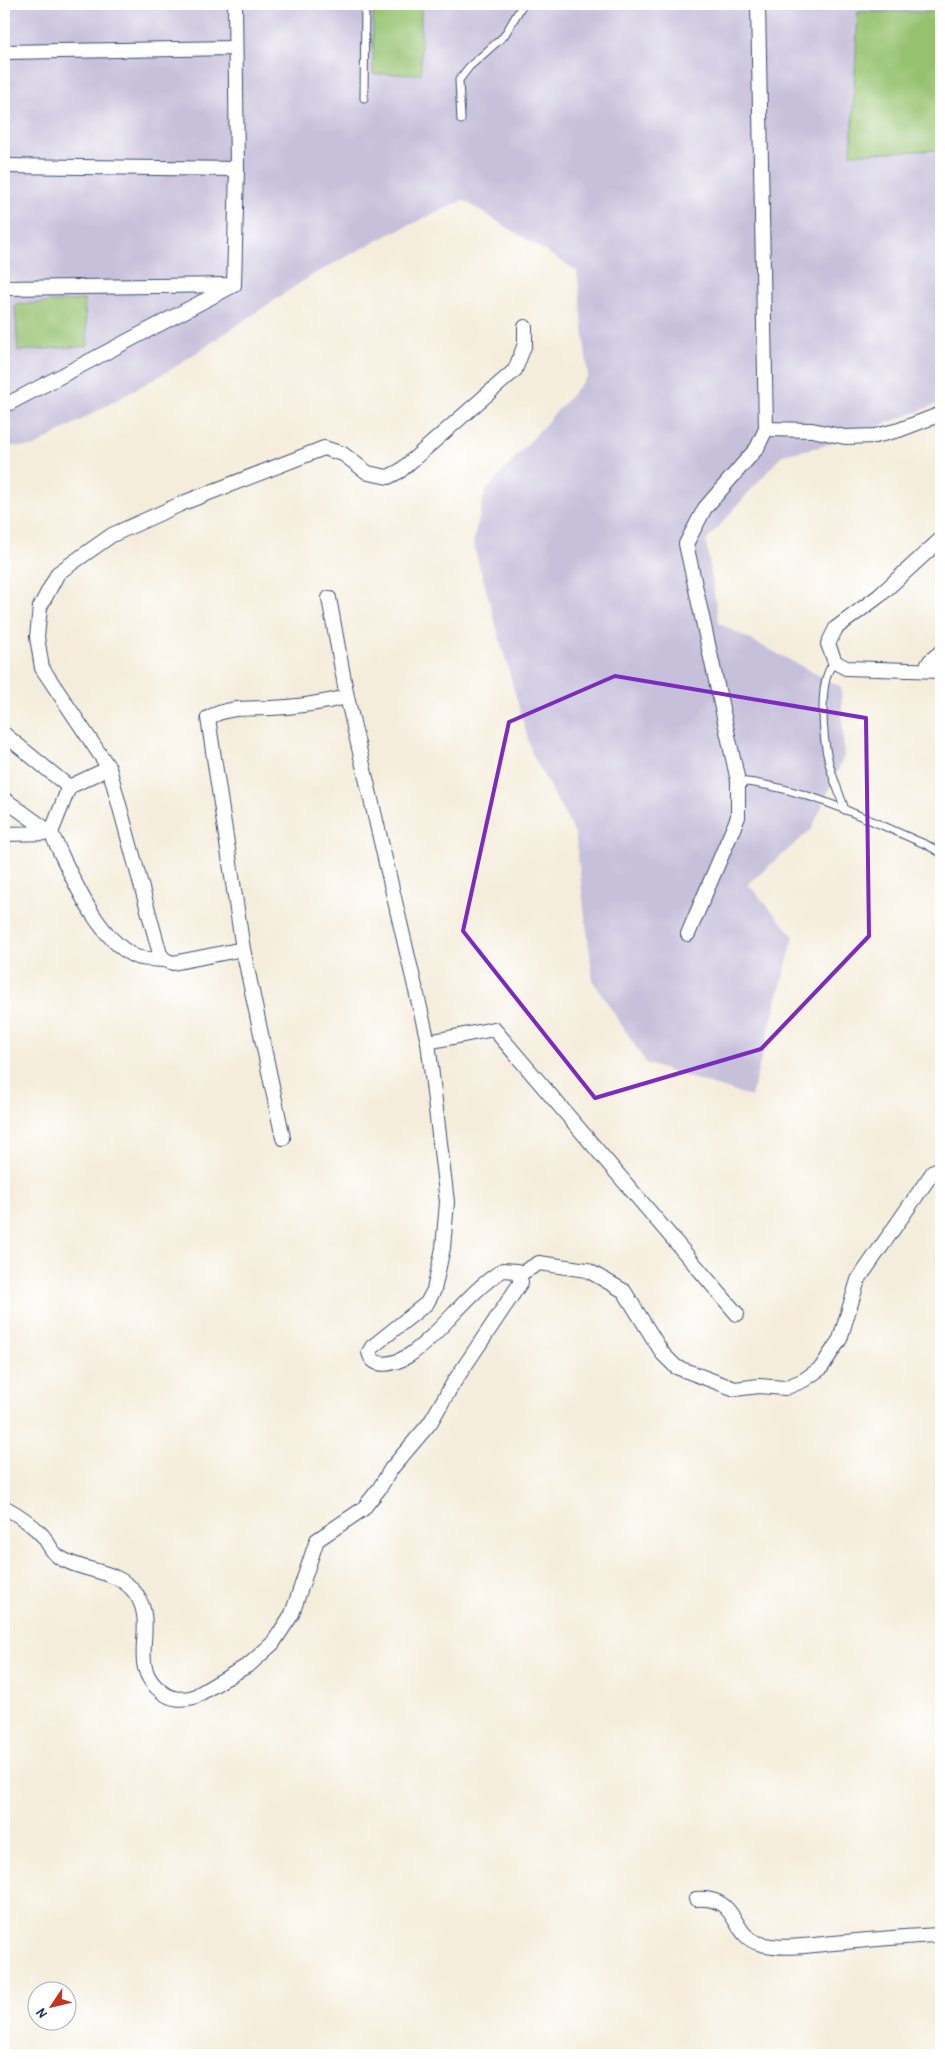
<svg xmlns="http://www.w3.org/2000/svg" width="945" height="2059" font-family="'Patrick Hand',sans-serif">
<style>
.industrial{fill:#c6c0da}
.green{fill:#96c26f;stroke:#587866}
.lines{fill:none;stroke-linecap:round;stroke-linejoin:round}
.lane-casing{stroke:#3c4c71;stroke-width:9}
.street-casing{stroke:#3c4c71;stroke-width:16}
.lane{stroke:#fff;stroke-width:7}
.street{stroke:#fff;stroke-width:14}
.marked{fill:none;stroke:#7b2cbf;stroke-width:4;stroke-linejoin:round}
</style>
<rect width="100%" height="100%" fill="#fff"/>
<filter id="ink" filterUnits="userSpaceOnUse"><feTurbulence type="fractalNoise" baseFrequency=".02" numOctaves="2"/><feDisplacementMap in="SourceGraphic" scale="10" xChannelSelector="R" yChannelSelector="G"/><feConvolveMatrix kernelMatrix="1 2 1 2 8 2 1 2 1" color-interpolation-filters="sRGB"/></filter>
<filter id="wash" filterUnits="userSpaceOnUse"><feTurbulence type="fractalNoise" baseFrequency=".0096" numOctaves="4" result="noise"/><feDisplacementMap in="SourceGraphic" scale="20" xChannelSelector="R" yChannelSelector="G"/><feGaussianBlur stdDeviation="1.12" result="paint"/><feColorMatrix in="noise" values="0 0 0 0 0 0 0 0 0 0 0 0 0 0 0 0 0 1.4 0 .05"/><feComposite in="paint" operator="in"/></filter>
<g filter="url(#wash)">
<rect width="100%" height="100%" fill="#f5eddb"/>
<path class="industrial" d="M4,4H941V403L823,446L782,455L706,541L719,623L841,687L844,756L812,829L748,884L794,936L751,1097L647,1064L593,981L575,834L532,754L473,543L485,492L588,376L577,271L463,200L388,235L312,275L172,369L33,447L4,446Z"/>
<g class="green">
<rect x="373" y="4" width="48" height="70"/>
<path d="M858,12H941V150L851,154Z"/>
<path d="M84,300L88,346L18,351L15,305Z"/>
</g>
</g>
<g filter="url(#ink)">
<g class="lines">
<g class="lane-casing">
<g id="lane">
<path d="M364,98L365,4"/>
<path d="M461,120L459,80L469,67L504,36L523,4"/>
<path d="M835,662C817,677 823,740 829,763C833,779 840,794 845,810"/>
<path d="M738,781C805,787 866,819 927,845L941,853"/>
</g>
</g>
<g class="street-casing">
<g id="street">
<path d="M4,52L235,48"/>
<path d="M4,166L237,169"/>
<path d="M234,285L237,169L235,4"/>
<path d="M4,288L231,285"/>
<path d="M4,406L234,285"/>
<path d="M766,429L812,430L845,437L875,436L899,430L941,414"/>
<path d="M941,539L879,596L836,628L828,644L835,662L846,668L941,671"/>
<path d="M925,670L930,661L941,652"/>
<path d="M4,734L69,787"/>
<path d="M109,768L69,787L51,833C71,873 94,935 134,956C142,960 156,959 165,960"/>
<path d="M4,799L51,833L4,834"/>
<path d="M688,934L738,817V781L686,544L705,508L757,448L766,429L758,4"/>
<path d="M243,949L173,963L165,960L160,954L109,768L42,668L37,637L40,607L58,573L112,535L183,503L324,448L343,454L368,473L388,477L400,471L515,370L525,344V327"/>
<path d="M428,1042L494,1029L737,1314"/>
<path d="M283,1138L243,949L208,718C229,706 248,709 271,708C297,707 322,703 347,697"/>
<path d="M520,1274L539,1263L587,1270L624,1291L663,1354L676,1367L735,1389L759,1386L785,1388L804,1380L821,1368L840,1339L858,1280L933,1172L941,1167"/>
<path d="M4,1507C19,1515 31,1523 43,1536C48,1542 52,1553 59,1557C83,1573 118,1568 136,1594C159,1627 125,1665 162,1692C172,1700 182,1700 194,1697L250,1664L273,1643L292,1614L317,1540L363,1509L379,1489L391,1469L430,1423L454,1382L521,1282L517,1271L503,1270C467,1292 441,1334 408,1356C396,1363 373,1371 369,1352L372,1347L427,1303L434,1290L443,1248L447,1202L428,1042L347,697L329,598"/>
<path d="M696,1899C741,1896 729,1936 761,1944C785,1950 810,1945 834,1943C870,1940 905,1936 941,1935"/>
</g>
</g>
<use href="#lane" class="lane"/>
<use href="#street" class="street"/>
</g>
</g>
<path class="marked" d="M615,676L866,718L869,936L761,1049L595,1098L463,931L509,722Z"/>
<rect width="945" height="2059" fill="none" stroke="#fff" stroke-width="20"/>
<g transform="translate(52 2006) rotate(235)"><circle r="24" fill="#ffffff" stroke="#a4acbf"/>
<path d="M0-4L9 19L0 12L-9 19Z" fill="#c8321e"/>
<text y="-8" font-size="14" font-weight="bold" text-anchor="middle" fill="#1b2f5e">N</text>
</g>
</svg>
